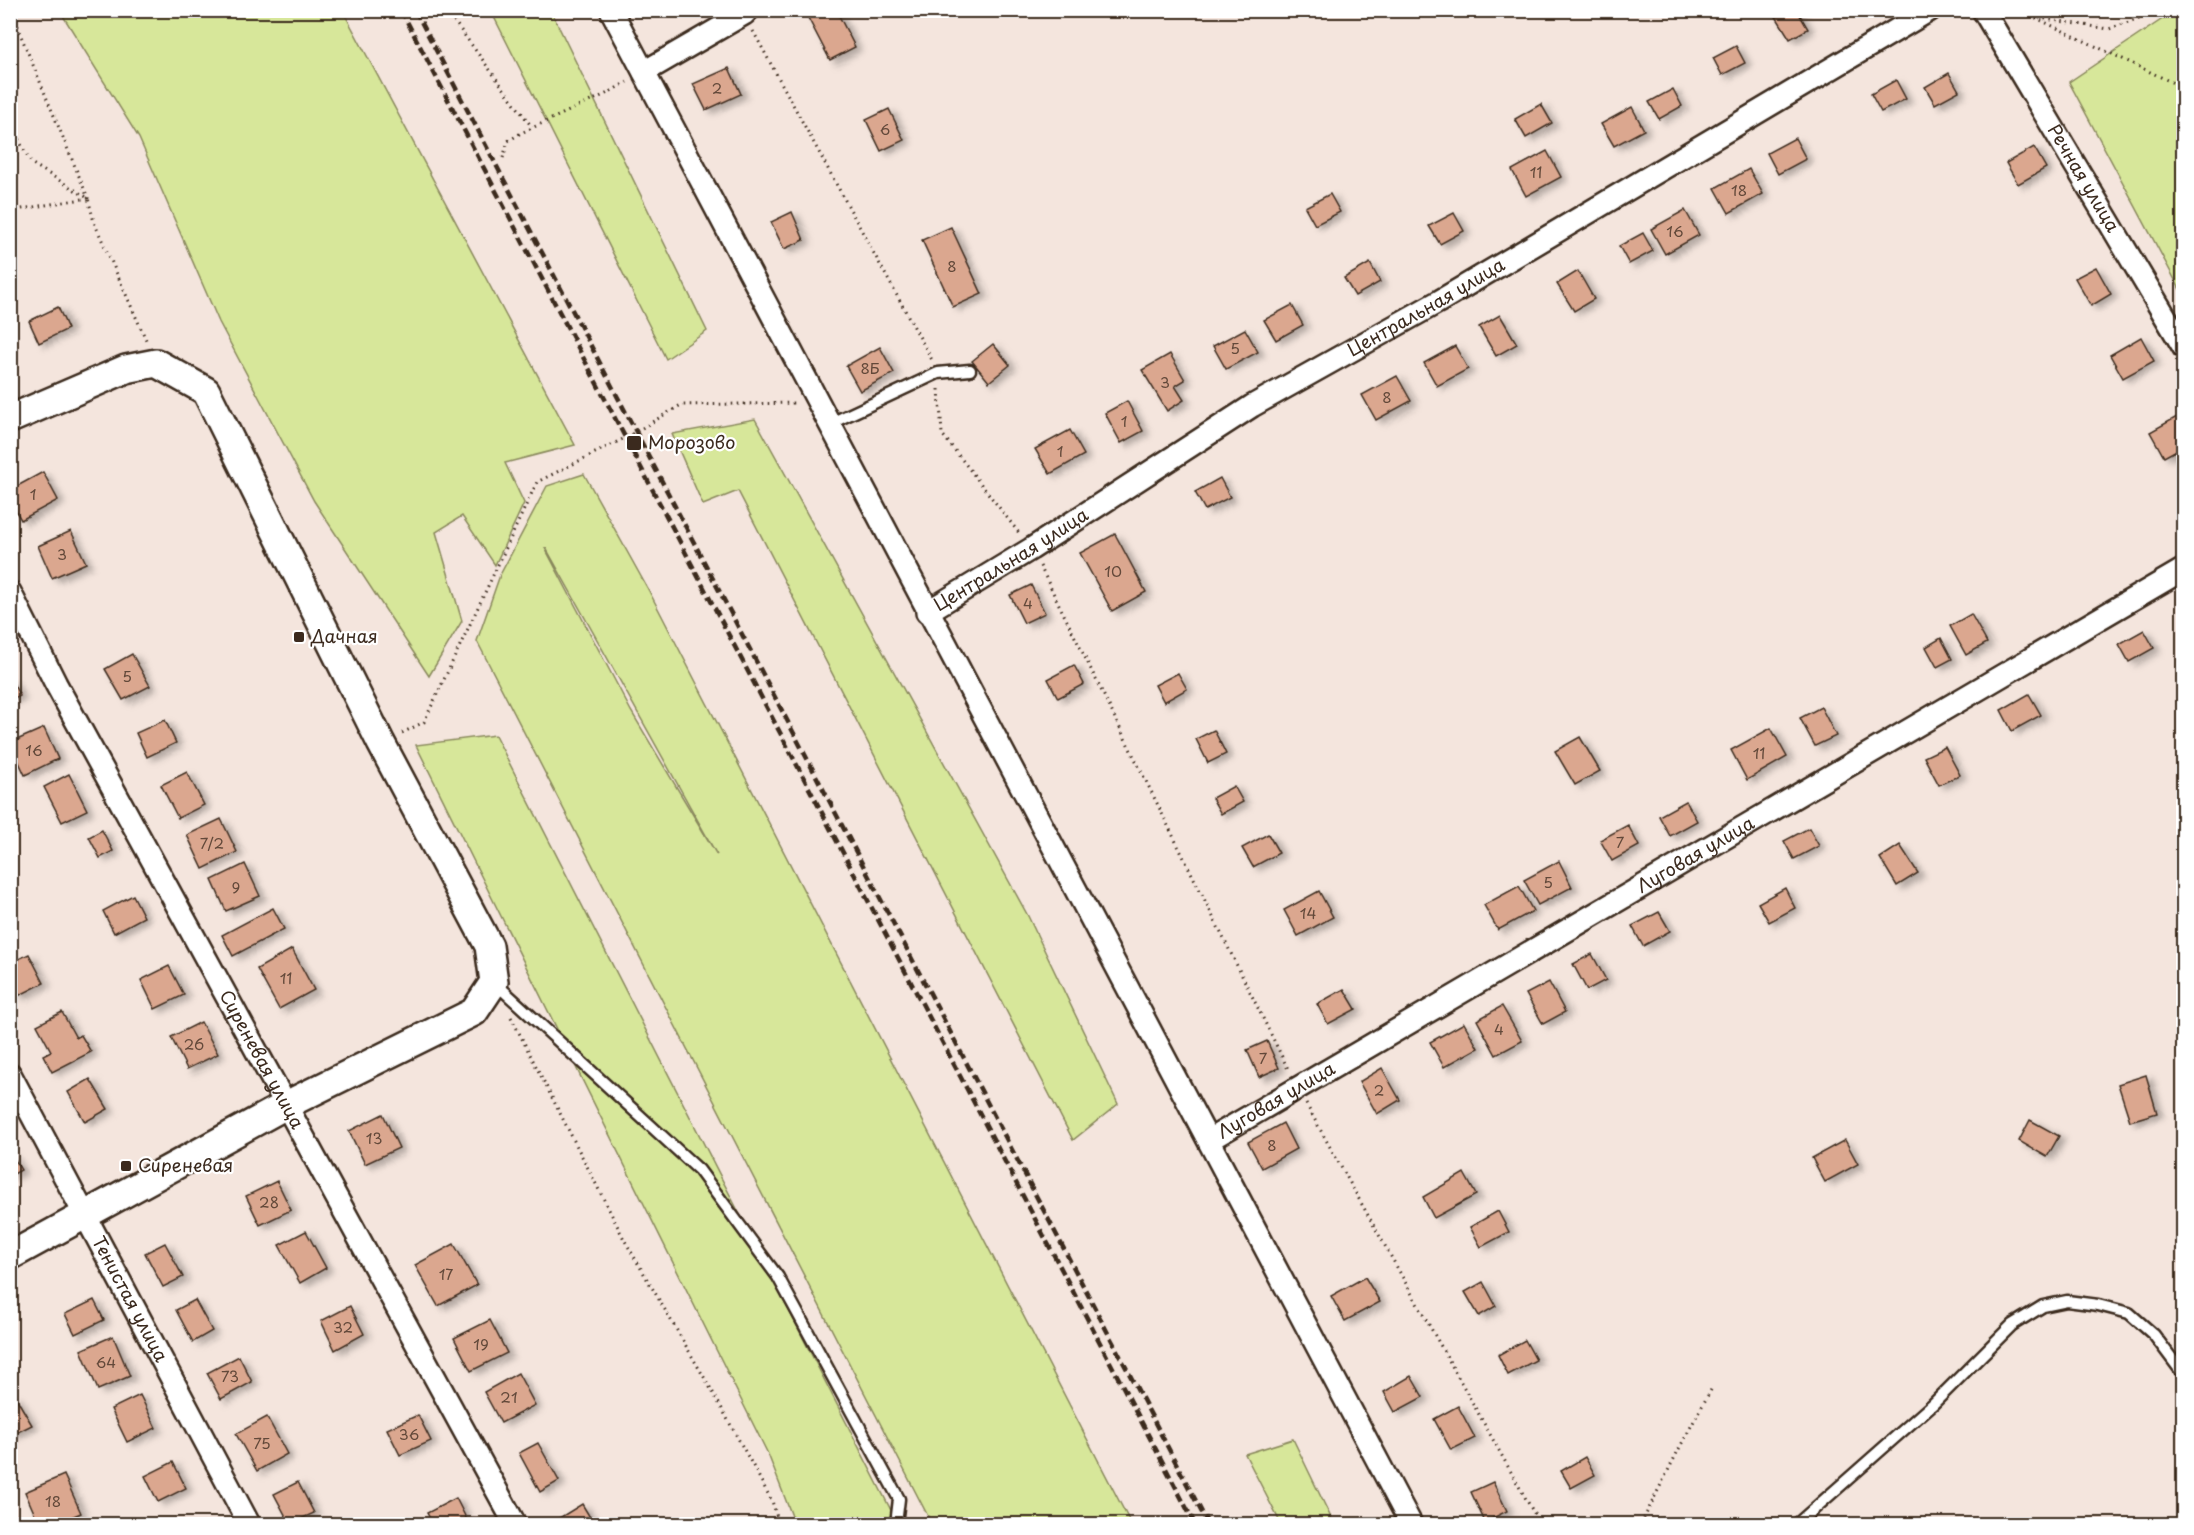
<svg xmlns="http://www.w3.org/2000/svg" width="2194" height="1535" font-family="'Playpen Sans',sans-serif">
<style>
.green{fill:#d7e79a;stroke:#89885c;stroke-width:1.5;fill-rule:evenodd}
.building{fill:#dba78f;stroke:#3b2a1e;stroke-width:1.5;filter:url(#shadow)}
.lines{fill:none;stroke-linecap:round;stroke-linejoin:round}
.service-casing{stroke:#3b2a1e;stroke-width:15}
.minor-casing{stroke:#3b2a1e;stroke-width:26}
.tertiary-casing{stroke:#3b2a1e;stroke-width:32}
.path{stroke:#3b2a1e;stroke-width:3;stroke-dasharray:1.5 4.5;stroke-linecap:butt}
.service{stroke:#fff;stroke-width:10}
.minor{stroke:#fff;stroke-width:21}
.tertiary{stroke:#fff;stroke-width:27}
.rail{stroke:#3b2a1e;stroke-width:4.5;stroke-dasharray:9 4.5;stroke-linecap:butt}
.poi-dot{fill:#3b2a1e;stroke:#fff;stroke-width:2}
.labels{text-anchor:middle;stroke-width:4.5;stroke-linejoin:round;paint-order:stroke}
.number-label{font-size:15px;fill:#63493a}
.street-label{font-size:18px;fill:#3b2a1e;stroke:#fff}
.poi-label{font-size:18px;fill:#3b2a1e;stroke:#fff;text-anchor:start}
</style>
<defs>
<filter id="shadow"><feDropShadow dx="6" dy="3.5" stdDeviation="3" flood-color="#0004"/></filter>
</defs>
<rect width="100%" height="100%" fill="#f4e5dd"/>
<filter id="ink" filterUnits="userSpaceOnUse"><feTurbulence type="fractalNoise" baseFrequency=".0167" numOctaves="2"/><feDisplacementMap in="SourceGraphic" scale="12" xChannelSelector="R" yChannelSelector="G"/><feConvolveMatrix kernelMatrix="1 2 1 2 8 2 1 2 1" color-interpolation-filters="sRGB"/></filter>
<g filter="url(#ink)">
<g class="green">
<path d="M2176,10L2184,11L2183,295L2069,82Z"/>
<path d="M60,11H343L575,445L505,463L524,503L495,565L462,516L436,532L462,621L429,676L314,501L219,322L139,138Z"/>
<path d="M491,11H551L707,331L666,359Z"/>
<path d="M755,419L1028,916L1118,1104L1073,1140L738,491L703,505L672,434Z"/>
<path d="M584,474L649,591L1131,1524H932L477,641L500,575L547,486ZM545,548H546L717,855L631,711Z"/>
<path d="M495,735L898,1524H795L768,1454L416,745Z"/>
<path d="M1293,1439L1334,1524H1281L1245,1454Z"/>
</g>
<g class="building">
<path d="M804,10H836L855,47L830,60Z"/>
<path d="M1783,10H1797L1808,29L1790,39L1775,15Z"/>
<path d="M1736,46L1745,63L1722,75L1713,58Z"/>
<path d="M729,68L741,94L706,110L693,84Z"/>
<path d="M1949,73L1959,91L1935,104L1925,87Z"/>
<path d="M1896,80L1906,99L1881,112L1871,94Z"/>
<path d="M1673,89L1682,106L1659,119L1649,102Z"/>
<path d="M1541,104L1552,123L1526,138L1515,119Z"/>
<path d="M1632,107L1644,130L1614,146L1601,124Z"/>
<path d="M889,109L904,140L881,151L866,120Z"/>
<path d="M1795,138L1806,159L1778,174L1767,153Z"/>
<path d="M2034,147L2046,168L2018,184L2006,163Z"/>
<path d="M1547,151L1561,177L1526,196L1512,170Z"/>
<path d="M1749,169L1763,194L1729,213L1715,188Z"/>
<path d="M1330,194L1340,212L1315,225L1305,207Z"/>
<path d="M1685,210L1699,235L1665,254L1651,229Z"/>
<path d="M792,212L804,240L784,249L771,222Z"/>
<path d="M1454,213L1464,231L1440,244L1429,226Z"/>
<path d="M951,227L982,294L953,307L922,240Z"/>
<path d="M1643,233L1653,251L1629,264L1619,246Z"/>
<path d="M1370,263L1380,282L1355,296L1344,278Z"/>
<path d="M2096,267L2111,294L2091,306L2075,278Z"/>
<path d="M1578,271L1594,299L1574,311L1557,284Z"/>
<path d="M1292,305L1303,325L1276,340L1264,320Z"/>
<path d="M58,307L68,329L39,343L29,321Z"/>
<path d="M1500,315L1517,344L1496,356L1479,327Z"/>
<path d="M1245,329L1258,352L1226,369L1213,346Z"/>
<path d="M2141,337L2154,361L2123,378L2110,355Z"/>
<path d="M993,344L1010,365L989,382L972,361Z"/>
<path d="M1455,346L1468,369L1437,386L1424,363Z"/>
<path d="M880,347L894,373L860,391L846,366Z"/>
<path d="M1170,354L1185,380L1175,386L1184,400L1167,411L1142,370Z"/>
<path d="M1397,376L1411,401L1376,420L1362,395Z"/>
<path d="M1127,401L1143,431L1121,443L1105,413Z"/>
<path d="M2184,413V446L2164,457L2150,432Z"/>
<path d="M1070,430L1084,455L1050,474L1035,449Z"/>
<path d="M43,472L58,500L21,520L10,501V490Z"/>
<path d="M1220,478L1230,497L1205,510L1195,492Z"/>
<path d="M71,531L86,563L52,578L38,546Z"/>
<path d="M1115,534L1146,592L1112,611L1080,553Z"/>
<path d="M1031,585L1045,613L1024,623L1010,595Z"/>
<path d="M1971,614L1987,643L1966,655L1950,626Z"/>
<path d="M2144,630L2154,648L2129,662L2119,644Z"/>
<path d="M1941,638L1952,659L1937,667L1926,647Z"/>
<path d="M132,654L150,686L123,700L105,669Z"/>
<path d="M1074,665L1084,684L1058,698L1048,679Z"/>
<path d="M1178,673L1187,689L1164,702L1155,685Z"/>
<path d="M10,678L20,696L10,701Z"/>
<path d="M2029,694L2041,715L2012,731L2001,710Z"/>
<path d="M1821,707L1836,736L1815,746L1800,718Z"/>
<path d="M165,720L176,743L147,757L136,733Z"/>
<path d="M44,728L58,759L25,775L10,743Z"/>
<path d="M1771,728L1787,757L1747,780L1731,750Z"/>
<path d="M1214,730L1226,754L1208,763L1196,739Z"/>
<path d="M1580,737L1600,771L1575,785L1555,751Z"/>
<path d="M1945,747L1960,775L1939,785L1924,757Z"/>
<path d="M187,772L204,805L178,818L161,785Z"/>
<path d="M69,774L87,810L62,822L44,787Z"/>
<path d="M1234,786L1243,802L1221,814L1212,798Z"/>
<path d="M1686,801L1697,821L1670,836L1659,816Z"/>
<path d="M221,819L237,852L203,869L187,835Z"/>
<path d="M1628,825L1639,846L1612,861L1600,840Z"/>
<path d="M1809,828L1819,846L1794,859L1784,841Z"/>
<path d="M102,830L113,851L100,858L89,837Z"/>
<path d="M1268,834L1279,853L1253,867L1242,848Z"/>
<path d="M1900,845L1918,873L1897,886L1880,858Z"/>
<path d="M1559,861L1572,887L1538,905L1524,880Z"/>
<path d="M245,864L260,896L226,911L212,880Z"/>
<path d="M1519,886L1533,911L1498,930L1484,905Z"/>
<path d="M1785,888L1795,908L1769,922L1758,903Z"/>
<path d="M1319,891L1333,917L1298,936L1284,910Z"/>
<path d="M133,895L144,917L114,933L103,911Z"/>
<path d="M273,908L284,929L233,956L222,935Z"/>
<path d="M1659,912L1670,931L1643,946L1632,926Z"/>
<path d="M292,949L314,990L279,1009L257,969Z"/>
<path d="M29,954L44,983L18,996L10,981V963Z"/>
<path d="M1592,954L1606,980L1587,990L1573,964Z"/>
<path d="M169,966L184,995L155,1009L141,980Z"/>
<path d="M1549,982L1565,1012L1543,1024L1526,994Z"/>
<path d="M1344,989L1356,1009L1328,1024L1317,1004Z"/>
<path d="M1502,1006L1522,1041L1496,1055L1477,1020Z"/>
<path d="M62,1012L76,1038L81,1035L91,1052L52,1072L43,1055L51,1051L37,1025Z"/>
<path d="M201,1022L218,1054L187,1069L171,1037Z"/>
<path d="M1464,1023L1478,1048L1444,1067L1430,1042Z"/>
<path d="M1267,1041L1279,1068L1259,1077L1247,1050Z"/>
<path d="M1382,1068L1400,1100L1377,1114L1359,1082Z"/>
<path d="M2146,1075L2157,1113L2130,1121L2118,1084Z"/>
<path d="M90,1079L108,1109L85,1122L68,1092Z"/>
<path d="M383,1114L399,1148L365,1164L349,1131Z"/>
<path d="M2030,1120L2059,1136L2047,1157L2019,1141Z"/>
<path d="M1283,1123L1296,1149L1262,1168L1248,1142Z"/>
<path d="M1845,1140L1858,1164L1825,1182L1812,1158Z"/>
<path d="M10,1152L21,1170L10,1176Z"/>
<path d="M1464,1173L1476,1195L1434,1218L1423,1197Z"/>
<path d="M277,1181L291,1210L260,1225L246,1196Z"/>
<path d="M1498,1211L1509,1232L1481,1247L1470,1227Z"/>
<path d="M306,1231L326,1268L300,1283L279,1245Z"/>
<path d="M165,1243L183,1277L163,1287L145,1253Z"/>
<path d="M454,1244L477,1285L438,1306L415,1265Z"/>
<path d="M1365,1277L1380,1302L1345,1321L1331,1296Z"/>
<path d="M1483,1282L1496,1306L1479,1316L1465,1292Z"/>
<path d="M94,1300L104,1320L75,1334L65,1314Z"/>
<path d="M195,1300L212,1331L193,1342L176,1310Z"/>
<path d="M350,1306L364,1334L335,1350L321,1321Z"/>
<path d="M490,1320L507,1353L471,1371L454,1338Z"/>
<path d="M113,1336L130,1376L98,1390L81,1350Z"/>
<path d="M1525,1340L1536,1360L1508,1375L1498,1355Z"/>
<path d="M239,1356L252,1382L221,1399L207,1373Z"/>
<path d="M518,1373L535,1405L501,1423L484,1392Z"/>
<path d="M1411,1376L1423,1397L1395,1412L1384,1392Z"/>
<path d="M140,1395L156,1428L127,1442L111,1409Z"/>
<path d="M15,1396L32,1425L10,1436V1398Z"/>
<path d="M1458,1406L1475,1438L1451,1450L1434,1419Z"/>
<path d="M418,1415L431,1441L400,1455L387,1429Z"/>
<path d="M267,1417L287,1454L257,1471L236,1434Z"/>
<path d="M538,1443L559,1481L540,1492L519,1453Z"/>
<path d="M1585,1457L1595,1475L1571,1488L1561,1471Z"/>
<path d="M173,1462L186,1488L158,1502L145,1476Z"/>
<path d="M64,1475L81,1513L54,1524H39L25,1492Z"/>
<path d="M298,1482L314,1513L290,1524L274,1494Z"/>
<path d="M1493,1482L1507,1511L1485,1522L1471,1492Z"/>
<path d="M456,1498L468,1522L463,1524H433L427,1513Z"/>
<path d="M582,1504L594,1524H555L553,1522Z"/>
</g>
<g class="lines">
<g class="service-casing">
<g id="service">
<path d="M829,424L938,373L970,370"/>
<path d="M494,982L699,1170L778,1277L899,1499L896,1524"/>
<path d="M1797,1524L1933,1404L2012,1325L2043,1306L2067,1301L2098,1305L2129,1313L2154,1335L2184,1375"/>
</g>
</g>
<g class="minor-casing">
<g id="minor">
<path d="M611,10L1411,1524"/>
<path id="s1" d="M1983,10L2184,348"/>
<path d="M644,72L744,14L748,10"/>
<path id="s2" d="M10,592L56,684L515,1524"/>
<path id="s3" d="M927,612L1031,549L1252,406L1438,302L1930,10"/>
<path id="s4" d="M10,1074L249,1524"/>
<path id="s5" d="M1209,1140L2184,569"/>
</g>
</g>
<g class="tertiary-casing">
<path id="tertiary" d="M10,419L126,369L156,363L206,391L381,743L489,946L494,982L474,1012L286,1105L10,1256"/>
</g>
<g class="path">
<path d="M448,10L454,21L532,127"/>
<path d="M2019,10L2184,88"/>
<path d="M2028,12L2040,18L2109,29L2150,14L2153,10"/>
<path d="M2152,14L2163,10"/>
<path d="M753,31L932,360"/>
<path d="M10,123L31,163L88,198L94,222L147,342"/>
<path d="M503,158L508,141L521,133L606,94L627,82"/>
<path d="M10,211L88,198L19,31L14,10"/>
<path d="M939,389L942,434L1019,533"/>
<path d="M1040,566L1289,1071"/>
<path d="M402,733L424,722L537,482L625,438L681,405L797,403"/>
<path d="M511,1017L625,1241L715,1396L772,1501L779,1524"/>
<path d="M1306,1104L1540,1524"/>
<path d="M1641,1524L1681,1445L1713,1386"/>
</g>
<use href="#service" class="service"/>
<use href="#minor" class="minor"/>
<use href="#tertiary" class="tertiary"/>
<g class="rail">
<path d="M401,10L1195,1524"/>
<path d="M415,10L1208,1524"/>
</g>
</g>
</g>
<g class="poi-dot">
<rect x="626" y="435" width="16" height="16" rx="3"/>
<rect x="293" y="631" width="12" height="12" rx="3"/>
<rect x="120" y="1160" width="12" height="12" rx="3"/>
</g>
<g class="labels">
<g class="number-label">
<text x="717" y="94">2</text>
<text x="885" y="135">6</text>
<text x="1536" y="178">11</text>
<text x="1739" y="196">18</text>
<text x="1675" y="237">16</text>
<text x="952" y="272">8</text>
<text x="1235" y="354">5</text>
<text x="870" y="374">8Б</text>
<text x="1165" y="388">3</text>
<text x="1387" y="403">8</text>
<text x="1124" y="427">1</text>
<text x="1060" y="457">1</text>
<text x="33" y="500">1</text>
<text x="62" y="560">3</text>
<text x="1113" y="577">10</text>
<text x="1028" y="609">4</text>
<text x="127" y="682">5</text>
<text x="34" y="756">16</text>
<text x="1759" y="759">11</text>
<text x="1620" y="848">7</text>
<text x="212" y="849">7/2</text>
<text x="1548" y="888">5</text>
<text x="236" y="893">9</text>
<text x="1308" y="919">14</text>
<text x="286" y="984">11</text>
<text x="1499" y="1035">4</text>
<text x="194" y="1050">26</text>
<text x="1263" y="1064">7</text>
<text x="1379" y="1096">2</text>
<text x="374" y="1144">13</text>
<text x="1272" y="1151">8</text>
<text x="269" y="1208">28</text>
<text x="446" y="1280">17</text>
<text x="343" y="1333">32</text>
<text x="481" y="1350">19</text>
<text x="106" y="1368">64</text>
<text x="230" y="1382">73</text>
<text x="509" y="1403">21</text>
<text x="409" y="1440">36</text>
<text x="262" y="1449">75</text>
<text x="53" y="1507">18</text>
</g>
<g class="street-label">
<text dy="6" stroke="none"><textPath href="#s1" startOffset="196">Речная улица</textPath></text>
<text dy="6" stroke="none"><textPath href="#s3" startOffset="585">Центральная улица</textPath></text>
<text dy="6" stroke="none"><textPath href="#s3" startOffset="99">Центральная улица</textPath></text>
<text dy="6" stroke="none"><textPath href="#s5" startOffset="564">Луговая улица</textPath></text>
<text dy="6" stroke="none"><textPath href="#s2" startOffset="531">Сиреневая улица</textPath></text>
<text dy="6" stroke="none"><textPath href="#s5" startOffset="78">Луговая улица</textPath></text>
<text dy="6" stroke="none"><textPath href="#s4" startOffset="255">Тенистая улица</textPath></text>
</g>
<g class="poi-label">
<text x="648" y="449">Морозово</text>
<text x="311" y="643">Дачная</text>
<text x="138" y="1172">Сиреневая</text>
</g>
</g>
<rect width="2194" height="1535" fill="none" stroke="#fff" stroke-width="36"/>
<rect x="18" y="18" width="2158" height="1499" fill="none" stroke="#3b2a1e" stroke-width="2" filter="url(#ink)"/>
</svg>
